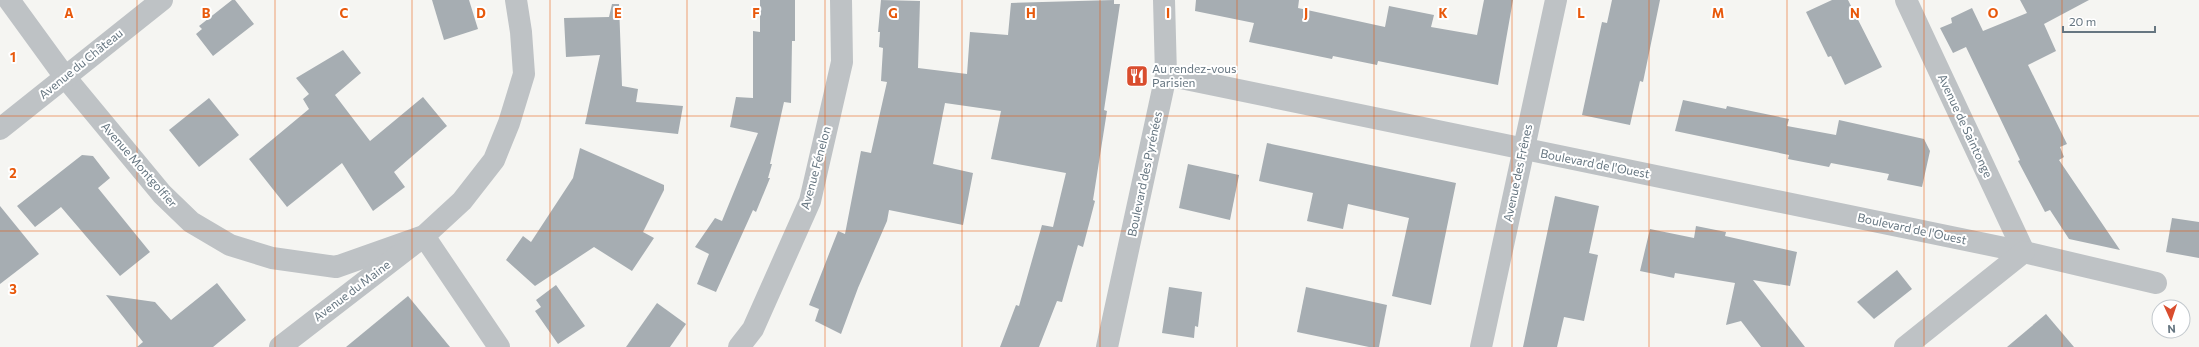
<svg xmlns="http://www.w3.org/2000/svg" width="2199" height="347" font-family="Commissioner,sans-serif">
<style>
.building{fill:#a6adb2}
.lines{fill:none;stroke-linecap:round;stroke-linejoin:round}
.street{stroke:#bec2c5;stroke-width:22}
.grid{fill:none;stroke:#e8590c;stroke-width:1;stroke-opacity:0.55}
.labels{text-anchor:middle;stroke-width:4;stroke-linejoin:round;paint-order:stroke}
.street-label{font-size:12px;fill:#667681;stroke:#fff}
.poi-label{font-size:12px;fill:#667681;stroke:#fff;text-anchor:start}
.grid-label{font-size:13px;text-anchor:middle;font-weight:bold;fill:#e8590c;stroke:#fff;stroke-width:4;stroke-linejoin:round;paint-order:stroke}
</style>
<rect width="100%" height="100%" fill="#f5f5f2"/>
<g class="building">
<path d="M232,0H235L254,24L213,56L196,34L202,29L199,26Z"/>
<path d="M432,0H469L478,29L444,40Z"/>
<path d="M760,0H795V41H792L791,103L784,102L770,164H772L768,178H770L756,212L753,210L716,292L697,284L709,254L695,247L715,218L722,221L758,133L730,127L736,97L753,98V31L760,32Z"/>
<path d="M881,0L920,1L918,68L967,74L970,32L1008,35L1011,3L1114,0V4H1120L1104,110L1107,111L1093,200L1095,201L1083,247L1078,245L1062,302L1057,301L1039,347H1000L1016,305L1019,306L1042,225L1053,227L1066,173L991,159L1001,111L945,103L933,164L973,173L963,225L889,210L887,221L858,288L841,334L815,321L819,309L809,305L838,231L845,234L861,151L871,153L887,82L881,81L883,48L879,47L880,32H878Z"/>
<path d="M1196,0H1299L1298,8L1385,27L1389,6L1434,15L1431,27L1477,35L1484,0H1513L1498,85L1378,61L1377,65L1333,56L1332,59L1249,42L1254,23L1195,11Z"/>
<path d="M1612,0H1660L1643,82L1640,81L1630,125L1582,115L1602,22L1607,23Z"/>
<path d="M1832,0H1848L1882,67L1845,85L1831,56L1828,57L1806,12Z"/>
<path d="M2020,0H2089L2044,24L2056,51L2028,65L2067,144L2060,147L2064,157L2059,160L2120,250L2069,239L2050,210L2045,212L2018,161L2020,160L1966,47L1953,53L1940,28L1952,23L1951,18L1972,8L1983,31L2027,13Z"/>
<path d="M612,4H619L622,86L638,89L636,102L683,106L678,134L585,124L600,55L566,57L564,18L609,17Z"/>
<path d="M343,50L361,73L335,95L370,141L423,97L447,126L394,172L405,187L373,211L342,163L287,207L249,159L309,109L303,99L309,94L296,78Z"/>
<path d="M209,98L239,135L199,167L169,130Z"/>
<path d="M1683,100L1726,109L1727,106L1789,119L1787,126L1836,135L1839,120L1924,139L1930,151L1922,187L1887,180L1889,174L1831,163L1829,167L1788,159L1789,155L1675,131Z"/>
<path d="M1267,143L1456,183L1431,305L1392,296L1409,218L1348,204L1343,229L1307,221L1313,193L1259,181Z"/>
<path d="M580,148L664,185V190L643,232L654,238L632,271L594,247L535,286L506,260L523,236L531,242L573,178Z"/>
<path d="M82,155L93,156L110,178L98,188L150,252L120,276L61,207L35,227L17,206Z"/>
<path d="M1188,164L1239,175L1230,220L1179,208Z"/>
<path d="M1555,196L1599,206L1589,253L1598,255L1584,321L1564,317L1557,347H1523Z"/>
<path d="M0,206L39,254L0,284Z"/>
<path d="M2172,218L2199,222V258L2166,252Z"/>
<path d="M1696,226L1726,232L1725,236L1797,252L1790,286L1753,280L1805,347H1761L1741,321L1726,325L1735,283L1675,273L1674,278L1640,271L1650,229L1694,238Z"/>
<path d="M1897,270L1912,289L1874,319L1857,302Z"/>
<path d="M217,283L246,320L213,347H137L143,342L106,295L155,302L171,320Z"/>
<path d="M556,285L585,326L558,344L535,311L541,307L536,300Z"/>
<path d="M1169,287L1202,292L1198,327L1195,326L1194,338L1162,333Z"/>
<path d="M1306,287L1387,305L1379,347H1369L1297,332Z"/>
<path d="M408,296L450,347H346Z"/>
<path d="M657,303L686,324L670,347H626Z"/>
<path d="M2046,314L2074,347H2007Z"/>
</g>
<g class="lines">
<g class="street">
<path d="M9,0L65,77L94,112L162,194L191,222L230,245L272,258L336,267L424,236L462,201L494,160L509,123L524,74L521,32L516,0"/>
<path d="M1906,0L2024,252"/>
<path d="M1166,75L2024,252L2156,283"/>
<path d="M0,129L162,0"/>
<path d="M280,347L424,236L499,347"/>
<path d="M739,347L753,329L810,201L842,62L841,0"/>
<path d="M1107,347L1166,75L1164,0"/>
<path d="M1481,347L1556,0"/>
<path d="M1905,347L2024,252"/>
</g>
</g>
<path class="grid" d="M137,0V347M275,0V347M412,0V347M550,0V347M687,0V347M825,0V347M962,0V347M1100,0V347M1237,0V347M1374,0V347M1512,0V347M1649,0V347M1787,0V347M1924,0V347M2062,0V347M0,116H2199M0,231H2199"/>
<defs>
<g id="restaurant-square" transform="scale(1.15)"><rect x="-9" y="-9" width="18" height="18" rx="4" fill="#d94d2e" stroke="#fff"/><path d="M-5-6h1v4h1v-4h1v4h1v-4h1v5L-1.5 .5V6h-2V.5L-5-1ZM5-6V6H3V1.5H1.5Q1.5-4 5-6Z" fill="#fff"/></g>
</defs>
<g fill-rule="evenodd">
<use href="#restaurant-square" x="1137" y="76"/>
</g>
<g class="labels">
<g class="street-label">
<text transform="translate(81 64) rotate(-39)" y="4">Avenue du Château</text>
<text transform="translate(1965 126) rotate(65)" y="4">Avenue de Saintonge</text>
<text transform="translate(1595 164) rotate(11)" y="4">Boulevard de l'Ouest</text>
<text transform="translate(139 165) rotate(49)" y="4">Avenue Montgolfier</text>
<text transform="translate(816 168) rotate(-75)" y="4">Avenue Fénelon</text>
<text transform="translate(1518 173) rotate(-78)" y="4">Avenue des Frênes</text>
<text transform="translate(1145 174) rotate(-78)" y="4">Boulevard des Pyrénées</text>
<text transform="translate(1912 229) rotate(12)" y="4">Boulevard de l'Ouest</text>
<text transform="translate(352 291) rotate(-37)" y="4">Avenue du Maine</text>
</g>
<g class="poi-label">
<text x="1152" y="73">Au rendez-vous<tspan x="1152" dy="14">Parisien</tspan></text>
</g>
</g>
<g class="grid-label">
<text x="69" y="18">A</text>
<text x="206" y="18">B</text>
<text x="344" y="18">C</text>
<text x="481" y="18">D</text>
<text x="618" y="18">E</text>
<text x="756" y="18">F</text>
<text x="893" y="18">G</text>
<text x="1031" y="18">H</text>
<text x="1168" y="18">I</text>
<text x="1306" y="18">J</text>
<text x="1443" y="18">K</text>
<text x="1581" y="18">L</text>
<text x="1718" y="18">M</text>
<text x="1855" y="18">N</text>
<text x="1993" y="18">O</text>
<text x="13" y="62">1</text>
<text x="13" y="178">2</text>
<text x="13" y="294">3</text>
</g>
<g transform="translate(2171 319) rotate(177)"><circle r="19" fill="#ffffff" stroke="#c2c8cd"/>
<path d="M0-3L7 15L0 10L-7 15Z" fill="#d94d2e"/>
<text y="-6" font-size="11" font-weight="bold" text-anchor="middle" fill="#667681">N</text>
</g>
<path d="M2063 26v6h92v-6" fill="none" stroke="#667681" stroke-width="2"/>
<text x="2069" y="26" font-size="12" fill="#667681" stroke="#ffffff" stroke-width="3" paint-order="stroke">20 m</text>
</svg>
